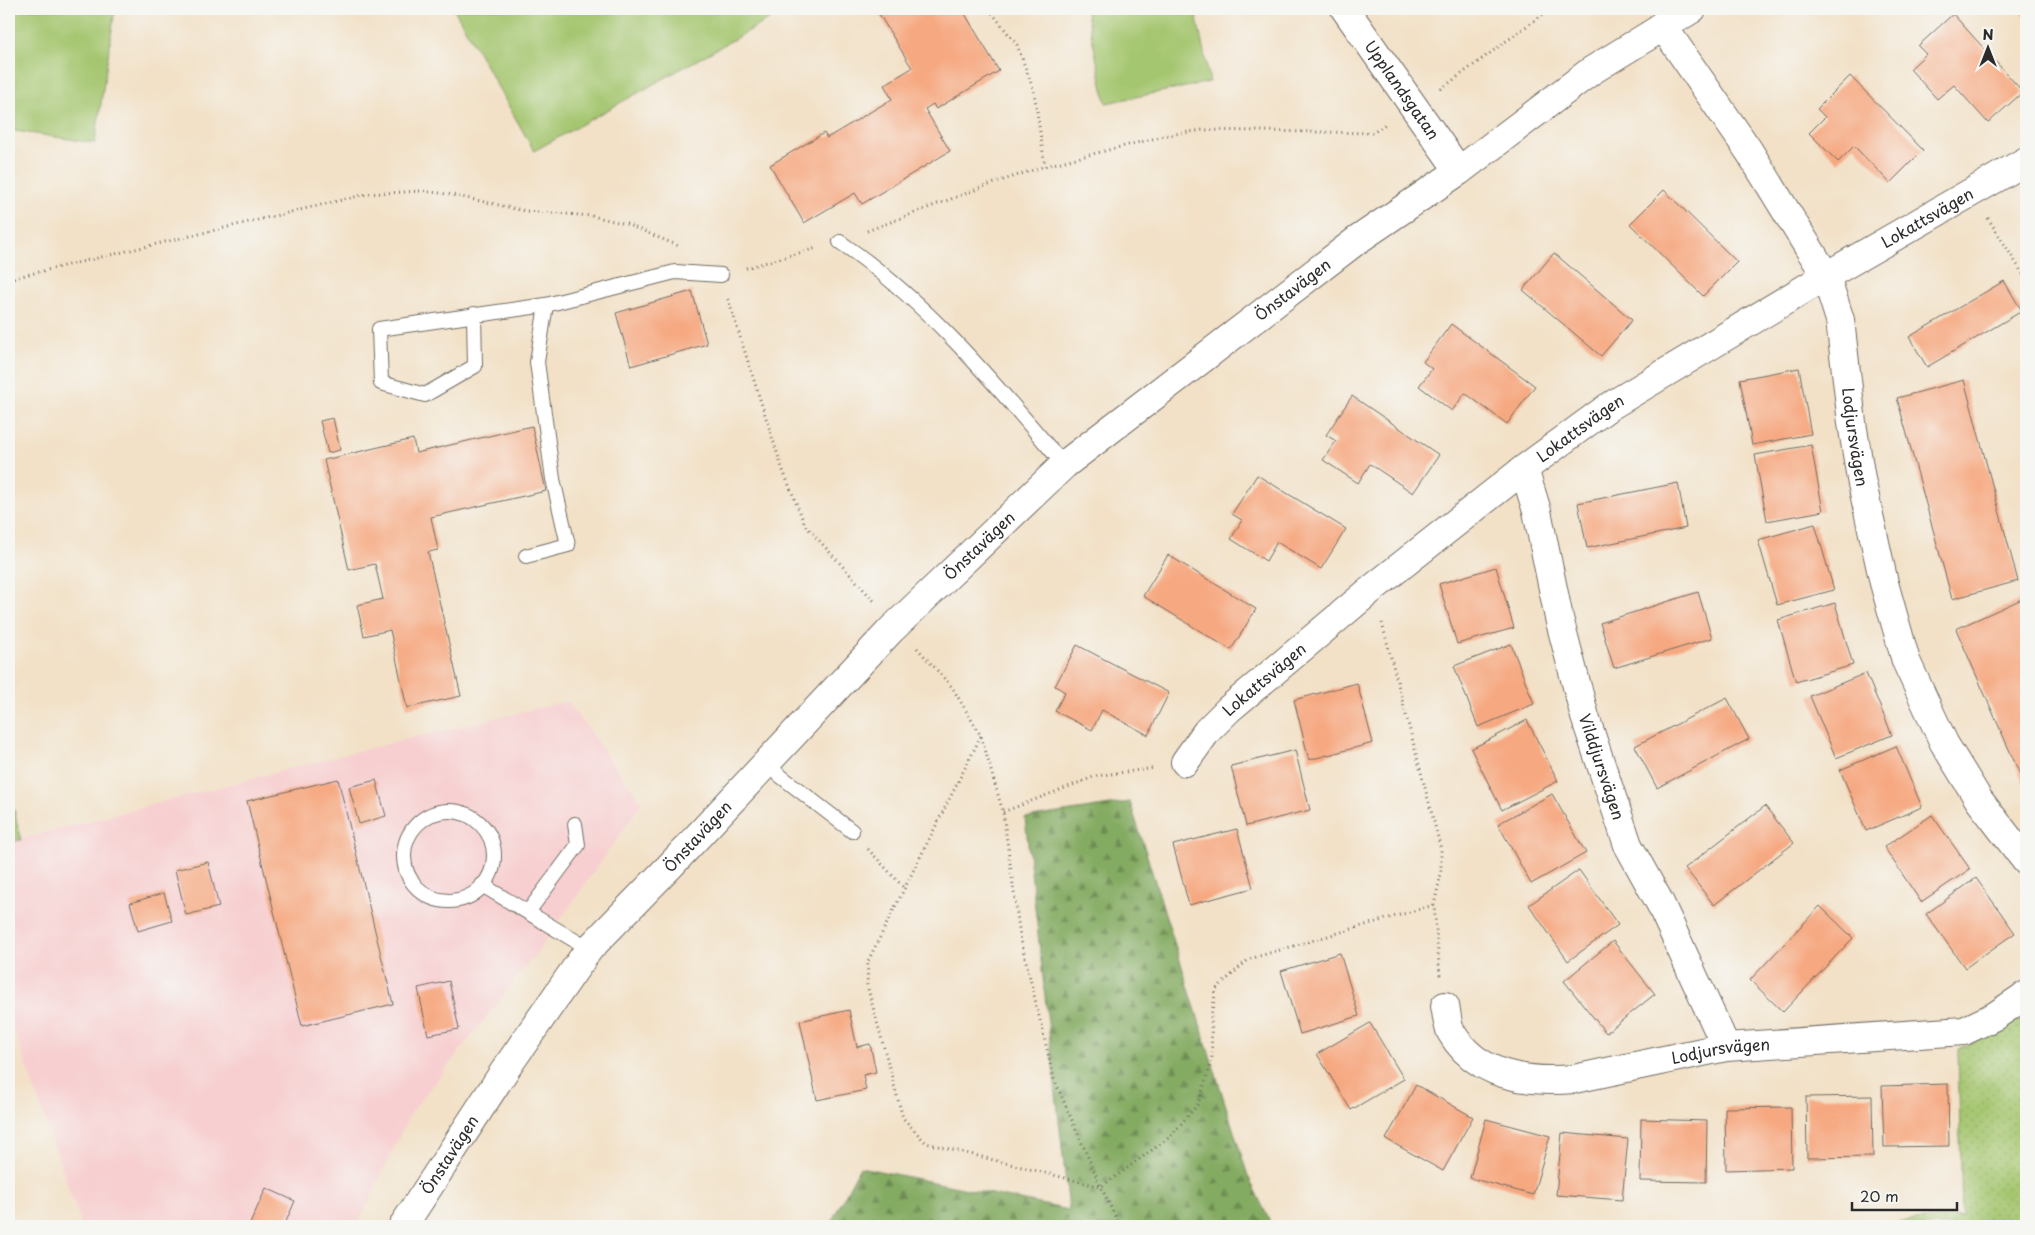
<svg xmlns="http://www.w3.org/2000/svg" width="2035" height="1235" font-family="'Playpen Sans',sans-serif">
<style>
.built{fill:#f7cfd0}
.grass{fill:url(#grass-dots);stroke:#68784d}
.forest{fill:url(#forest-firs);stroke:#586b46}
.park{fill:#a5c66f;stroke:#68784d}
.building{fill:#f6a981}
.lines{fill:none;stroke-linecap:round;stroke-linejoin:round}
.service-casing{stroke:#716b62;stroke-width:16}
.minor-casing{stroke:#716b62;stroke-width:30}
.tertiary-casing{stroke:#716b62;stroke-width:30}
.path{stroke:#716b62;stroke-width:3;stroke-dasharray:1 4;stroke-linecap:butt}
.service{stroke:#fff;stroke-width:14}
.minor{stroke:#fff;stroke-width:28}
.tertiary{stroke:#fff;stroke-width:28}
.labels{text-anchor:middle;stroke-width:5;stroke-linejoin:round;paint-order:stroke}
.street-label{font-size:16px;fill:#2b2b2b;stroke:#f6f6f2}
</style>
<defs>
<pattern id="grass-dots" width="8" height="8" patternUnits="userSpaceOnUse" patternTransform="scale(1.25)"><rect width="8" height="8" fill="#a5c66f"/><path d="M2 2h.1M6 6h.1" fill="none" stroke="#8eaa60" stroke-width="1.8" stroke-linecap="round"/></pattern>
<pattern id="forest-firs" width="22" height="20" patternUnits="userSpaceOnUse" patternTransform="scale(1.25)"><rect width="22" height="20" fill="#84ab62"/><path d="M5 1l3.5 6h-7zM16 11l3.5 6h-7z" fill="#6c8b51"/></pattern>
</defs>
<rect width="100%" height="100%" fill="#f6f6f2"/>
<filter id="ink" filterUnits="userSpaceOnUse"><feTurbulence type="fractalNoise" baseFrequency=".02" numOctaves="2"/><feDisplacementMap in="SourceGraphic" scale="10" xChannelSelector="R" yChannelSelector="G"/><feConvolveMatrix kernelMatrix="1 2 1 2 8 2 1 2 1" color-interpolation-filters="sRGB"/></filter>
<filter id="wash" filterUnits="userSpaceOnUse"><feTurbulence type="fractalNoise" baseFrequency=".0096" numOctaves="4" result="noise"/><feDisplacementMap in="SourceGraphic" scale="20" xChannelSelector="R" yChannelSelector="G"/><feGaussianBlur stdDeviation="1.12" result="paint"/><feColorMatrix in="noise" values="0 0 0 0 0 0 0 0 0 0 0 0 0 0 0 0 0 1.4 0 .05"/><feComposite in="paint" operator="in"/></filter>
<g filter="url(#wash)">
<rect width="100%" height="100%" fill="#f2e1c7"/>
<path class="built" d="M567,701L642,803L536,954L410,1114L357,1226H82L9,1016V842L358,751Z"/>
<g class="grass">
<path d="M9,789L21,840L9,842Z"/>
<path d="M2026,1017V1226H1866L1962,1216L1958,1049Z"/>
</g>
<path class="forest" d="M1130,802L1248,1176L1272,1226H829L860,1167L1069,1210L1025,818Z"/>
<g class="park">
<path d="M9,9H115L95,143L9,130Z"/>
<path d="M454,9H788L534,151Z"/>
<path d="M1086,9H1195L1210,82L1106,103Z"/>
</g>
<g id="blocks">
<g class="building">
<path d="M876,9H962L999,71L936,109L933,104L925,109L950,151L862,204L855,193L804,223L770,165L824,133L827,138L892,99L884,85L912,68Z"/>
<path d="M2018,9H2026V19Z"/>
<path d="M1953,14L2023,92L1988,123L1954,85L1937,99L1910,69L1926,54L1918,46Z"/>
<path d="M1850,76L1923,150L1890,183L1854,146L1838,162L1809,133L1825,117L1817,109Z"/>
<path d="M1664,190L1737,262L1703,296L1630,224Z"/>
<path d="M1554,253L1632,320L1601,356L1523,290Z"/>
<path d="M2004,281L2022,311L1927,367L1909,337Z"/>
<path d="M692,291L707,344L631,366L616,313Z"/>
<path d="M1451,324L1535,386L1507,424L1465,393L1452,411L1419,386L1432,369L1423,362Z"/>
<path d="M1799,368L1811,434L1752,445L1740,379Z"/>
<path d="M1964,380L2018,581L1952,599L1897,398Z"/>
<path d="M1352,396L1439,455L1413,493L1370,464L1358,483L1323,460L1336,441L1326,435Z"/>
<path d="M333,418L340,450L328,453L320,421Z"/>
<path d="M532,426L546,491L431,517L438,550L428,552L461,696L407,708L390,630L364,636L357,605L383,599L375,564L349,570L324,460L413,439L416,453Z"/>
<path d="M1811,445L1823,511L1767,521L1755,455Z"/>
<path d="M1257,475L1346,529L1321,569L1277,542L1266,561L1231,539L1242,520L1232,514Z"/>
<path d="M1678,483L1686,528L1587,548L1578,503Z"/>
<path d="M1815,524L1834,590L1777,605L1758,540Z"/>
<path d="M1168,555L1256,609L1231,650L1143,596Z"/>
<path d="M1496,567L1514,628L1457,644L1439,584Z"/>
<path d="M1698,592L1712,638L1614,668L1600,623Z"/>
<path d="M2022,599L2026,609V788L1956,629Z"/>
<path d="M1835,603L1853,665L1796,682L1778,620Z"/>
<path d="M1511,644L1534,704L1478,727L1454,666Z"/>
<path d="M1077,645L1169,693L1148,735L1102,710L1092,730L1055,711L1065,692L1055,686Z"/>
<path d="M1866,673L1892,735L1836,758L1810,696Z"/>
<path d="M1357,683L1373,743L1309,760L1294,700Z"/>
<path d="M1727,698L1749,739L1657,788L1635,746Z"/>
<path d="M1527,720L1558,781L1502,810L1471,749Z"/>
<path d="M1896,746L1922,807L1866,831L1840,770Z"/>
<path d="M1295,750L1310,810L1246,826L1231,766Z"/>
<path d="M338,779L393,1004L302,1026L247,801Z"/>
<path d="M376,780L386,816L359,824L349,787Z"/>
<path d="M1552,794L1586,853L1531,884L1498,824Z"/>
<path d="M1765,806L1794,843L1714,905L1685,868Z"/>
<path d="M1932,815L1970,869L1921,902L1884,847Z"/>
<path d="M1237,829L1253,888L1189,905L1173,845Z"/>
<path d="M208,862L219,907L186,915L175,870Z"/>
<path d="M1579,870L1618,925L1568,961L1529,905Z"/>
<path d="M1976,878L2015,933L1965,968L1926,914Z"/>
<path d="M164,893L172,921L138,931L130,903Z"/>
<path d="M1820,906L1853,938L1783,1012L1750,980Z"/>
<path d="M1613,941L1655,994L1606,1033L1564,981Z"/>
<path d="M1340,953L1359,1016L1300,1034L1281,971Z"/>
<path d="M449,981L459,1029L428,1035L418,988Z"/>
<path d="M849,1010L857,1047L870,1044L876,1072L863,1075L866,1090L817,1100L800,1021Z"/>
<path d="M1370,1023L1404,1079L1351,1110L1317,1054Z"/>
<path d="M1948,1084L1949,1146L1884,1147L1882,1086Z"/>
<path d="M1416,1085L1473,1117L1443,1171L1386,1139Z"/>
<path d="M1872,1096L1873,1157L1807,1158L1806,1097Z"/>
<path d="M1791,1107L1792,1168L1726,1170L1725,1108Z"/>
<path d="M1486,1119L1550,1136L1533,1195L1470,1178Z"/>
<path d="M1641,1119L1707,1121L1706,1182L1640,1181Z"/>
<path d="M1562,1133L1628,1139L1622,1200L1556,1195Z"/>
<path d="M266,1188L295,1201L284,1226H249Z"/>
</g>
</g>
</g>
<g filter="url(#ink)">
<use href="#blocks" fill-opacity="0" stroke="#716b62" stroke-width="1"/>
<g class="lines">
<g class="service-casing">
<g id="service">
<path d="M840,242C928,302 996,385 1064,465"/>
<path d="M474,314L475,366L425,395L381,383L379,329L546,305L675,272L721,275"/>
<path d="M526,556L568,545L553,479L537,362L546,305"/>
<path d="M765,764L852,831"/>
<circle cx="449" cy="856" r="45"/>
<path d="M482,885L589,949"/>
<path d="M528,912L578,845L575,824"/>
</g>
</g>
<g class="minor-casing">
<g id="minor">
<path id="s1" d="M1345,9L1459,171"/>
<path id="s2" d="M1662,25L1749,151L1826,276L1840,320L1852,423L1861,479L1884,583L1906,661L1944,743L1979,800L2026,861"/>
<path id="s3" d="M1524,469L1537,511L1559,618L1585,717L1628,845L1660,903L1726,1047"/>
<path id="s4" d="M1185,762L1207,731L1229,709L1373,588L1524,469L1607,408L1826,276L2026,161"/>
<path id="s5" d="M1445,1006C1447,1014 1447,1025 1451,1032C1477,1077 1527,1083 1574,1079L1726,1047L1964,1031L1995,1016L2026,995"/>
</g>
</g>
<g class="tertiary-casing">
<g id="tertiary">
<path id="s6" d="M403,1226L509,1064L589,949L670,866L891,630L1064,465L1356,241L1459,171L1591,71L1692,9"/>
</g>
</g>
<g class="path">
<path d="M989,9L1017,45L1034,91L1045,166"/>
<path d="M1441,89L1550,9"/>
<path d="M1988,218L2026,279"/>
<path d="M867,231L980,188L1045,166L1168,135L1203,130L1373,133L1387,123"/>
<path d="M746,268L817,248"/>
<path d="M9,279L367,194L421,191L448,194L526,211L592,216L626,224L679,246"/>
<path d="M728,299L782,468L805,525L875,602"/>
<path d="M1382,623L1441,849V874L1434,905L1440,976"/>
<path d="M917,648L952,687L981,736L1003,812L1020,936L1054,1079L1101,1187L1120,1226"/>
<path d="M981,736L868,961L867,985L903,1118L926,1143L1101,1187L1170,1137L1198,1104L1212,1061L1211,1017L1216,989L1249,959L1434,905"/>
<path d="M1003,812L1096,776L1155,768"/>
<path d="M868,849L905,889"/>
</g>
<use href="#service" class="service"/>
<use href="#minor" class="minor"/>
<use href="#tertiary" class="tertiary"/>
</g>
</g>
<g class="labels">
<g class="street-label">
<text dy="6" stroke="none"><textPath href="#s1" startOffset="99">Upplandsgatan</textPath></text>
<text dy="6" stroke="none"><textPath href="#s4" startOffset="925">Lokattsvägen</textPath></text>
<text dy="6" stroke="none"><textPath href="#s6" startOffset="1300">Önstavägen</textPath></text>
<text dy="6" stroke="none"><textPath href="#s4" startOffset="519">Lokattsvägen</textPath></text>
<text dy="6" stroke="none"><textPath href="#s2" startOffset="464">Lodjursvägen</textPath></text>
<text dy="6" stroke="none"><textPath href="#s6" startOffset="895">Önstavägen</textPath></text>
<text dy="6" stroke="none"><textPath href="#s4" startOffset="115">Lokattsvägen</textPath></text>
<text dy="6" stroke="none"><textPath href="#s3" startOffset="308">Vilddjursvägen</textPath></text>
<text dy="6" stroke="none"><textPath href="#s6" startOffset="490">Önstavägen</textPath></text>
<text dy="6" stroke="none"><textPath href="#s5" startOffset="316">Lodjursvägen</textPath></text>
<text dy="6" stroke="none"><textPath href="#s6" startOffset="85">Önstavägen</textPath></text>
</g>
</g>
<rect width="2035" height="1235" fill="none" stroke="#f6f6f2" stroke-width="30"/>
<g transform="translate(1988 48)" stroke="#f6f6f2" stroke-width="4" paint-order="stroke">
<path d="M0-4L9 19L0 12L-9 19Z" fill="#2b2b2b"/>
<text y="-8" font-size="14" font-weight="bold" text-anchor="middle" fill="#2b2b2b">N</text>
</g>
<path d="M1852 1202v8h105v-8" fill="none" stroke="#2b2b2b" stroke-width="2.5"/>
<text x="1860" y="1202" font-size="15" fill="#2b2b2b" stroke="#f6f6f2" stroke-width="4" paint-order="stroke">20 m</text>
</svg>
